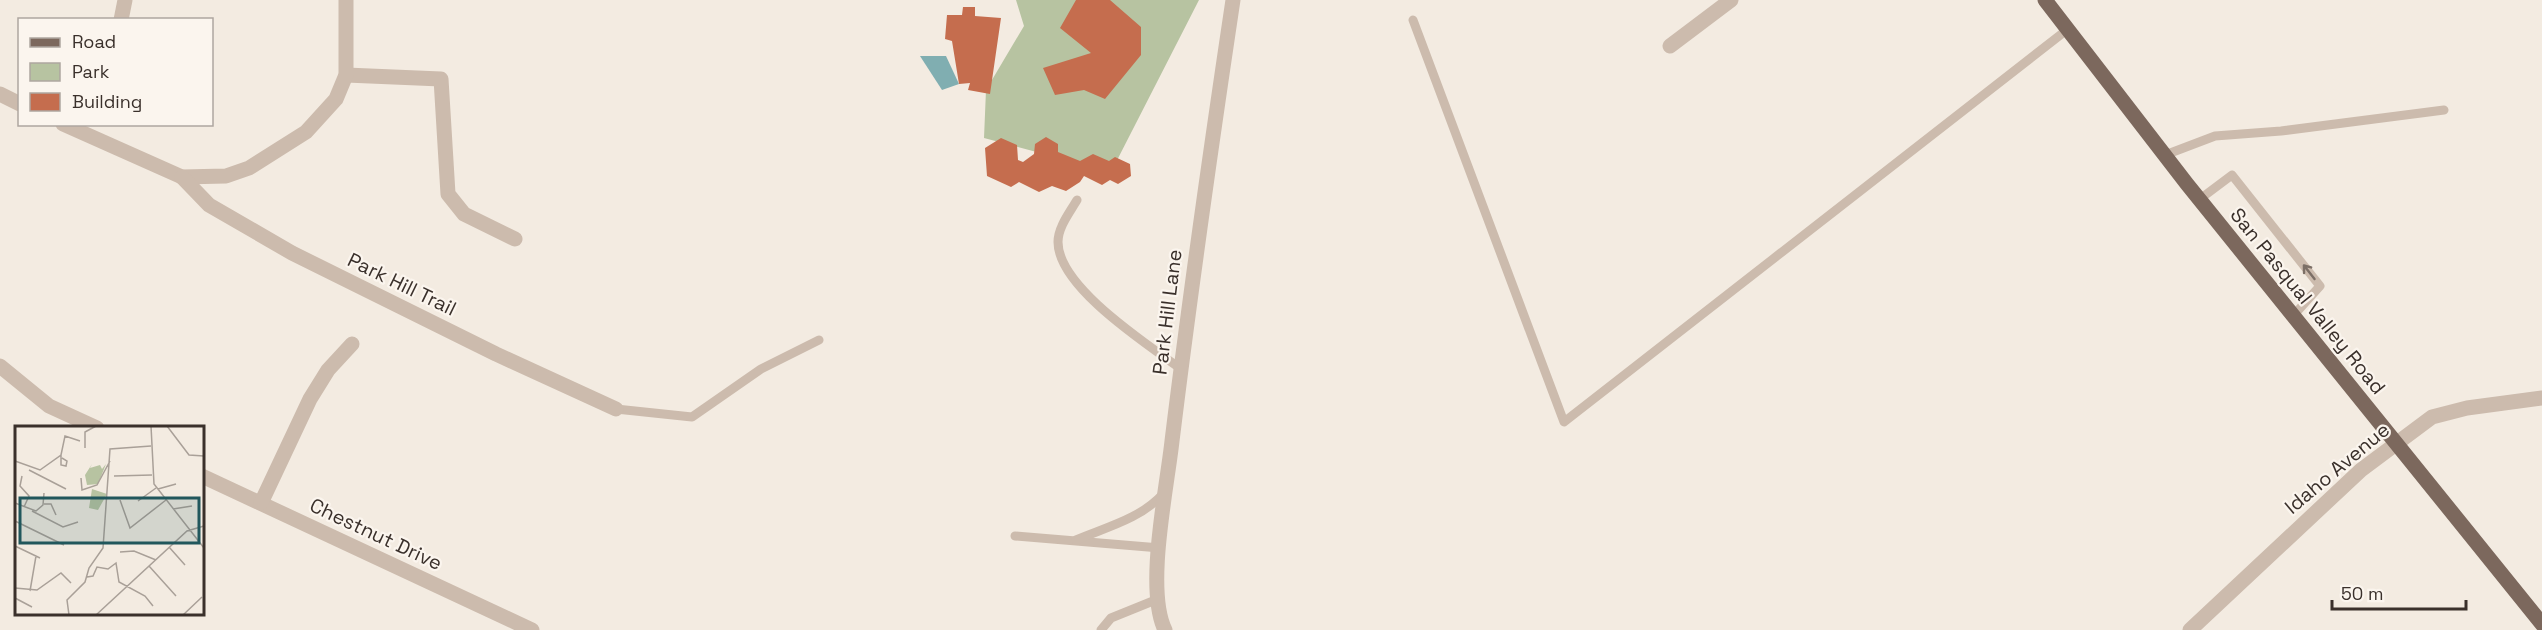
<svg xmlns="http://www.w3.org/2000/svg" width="2542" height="630" font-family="'Space Grotesk',sans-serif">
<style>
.green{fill:#b7c3a1}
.water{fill:#80aeb1}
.building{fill:#c56d4e}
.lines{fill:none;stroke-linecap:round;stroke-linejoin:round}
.service{stroke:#ccbbad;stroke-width:9}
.minor{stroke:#ccbbad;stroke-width:15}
.tertiary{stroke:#ccbbad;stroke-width:15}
.primary{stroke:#7c685d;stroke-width:15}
.oneway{stroke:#7c6f66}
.labels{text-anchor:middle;stroke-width:4.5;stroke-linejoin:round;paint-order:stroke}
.street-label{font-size:20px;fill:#3a302b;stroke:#fbf5ee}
.inset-road{fill:none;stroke:#a9a098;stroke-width:1.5}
.view{fill:#21575c;fill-opacity:0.15;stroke:#21575c;stroke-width:3}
.inset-edge{fill:none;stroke:#3a302b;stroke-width:3}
</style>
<rect width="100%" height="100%" fill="#f3ebe1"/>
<path class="green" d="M1016,0H1199L1111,172L984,138L986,90L1024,26Z"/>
<path class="water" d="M920,56H946L959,84L942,90Z"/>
<g class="building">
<path d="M1076,0H1110L1141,27V55L1105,99L1084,90L1055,95L1043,68L1091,53L1060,28Z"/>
<path d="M963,7H975V16L1001,18L990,94L968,90L970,83L959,84L952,41L945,39L947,15H962Z"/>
<path d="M1046,137L1058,144V152L1080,161L1093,154L1109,161L1115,157L1130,164L1131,176L1118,184L1110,180L1102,185L1084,176L1080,182L1066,191L1052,186L1039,192L1019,182L1011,187L987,176L985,148L1001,138L1017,145L1018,160L1023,162L1034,154L1035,144Z"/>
</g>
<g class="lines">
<g class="service">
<path d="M1413,20L1564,422L2068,29"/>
<path d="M2165,155L2215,136L2281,131L2444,110"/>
<path d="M2200,199L2232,175L2320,286L2293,316"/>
<path d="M1077,200C1070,212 1058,227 1058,242C1058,287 1147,344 1181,369"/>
<path d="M616,409L692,417L761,369L819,340"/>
<path d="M1015,536L1160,548"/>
<path d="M1076,540C1107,527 1140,519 1163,494"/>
<path d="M1101,630L1111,618L1158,599"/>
</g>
<g class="minor">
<path d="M121,20L125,0"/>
<path d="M1670,46L1731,0"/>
<path d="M346,75L441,79L448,194L464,214L515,239"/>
<path d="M0,94L20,104"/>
<path d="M63,124L182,177L226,176L249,168L306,132L336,99L346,75V0"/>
<path d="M182,177L209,205L292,253L496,354L616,409"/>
<path d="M0,366L49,406L97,428"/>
<path d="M202,476L532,630"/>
<path d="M261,503L310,399L328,370L352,344"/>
<path d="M1165,630C1145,589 1167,488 1172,441C1190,294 1211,147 1233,0"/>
</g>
<path class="tertiary" d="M2190,630L2361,470L2432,417L2467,408L2542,398"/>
<path class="primary" d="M2045,0L2187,184L2542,624"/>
</g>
<defs><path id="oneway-shaft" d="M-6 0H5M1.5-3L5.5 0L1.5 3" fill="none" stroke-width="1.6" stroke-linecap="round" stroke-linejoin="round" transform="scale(1.5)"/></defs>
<use class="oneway" href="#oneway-shaft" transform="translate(2309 272) rotate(-128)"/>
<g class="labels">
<g class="street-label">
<text transform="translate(402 284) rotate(26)" y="7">Park Hill Trail</text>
<text transform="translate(2308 301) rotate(51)" y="7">San Pasqual Valley Road</text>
<text transform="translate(1167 312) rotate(-83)" y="7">Park Hill Lane</text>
<text transform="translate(2337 468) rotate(-40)" y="7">Idaho Avenue</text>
<text transform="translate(376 534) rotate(25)" y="7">Chestnut Drive</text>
</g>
</g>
<g transform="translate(15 426)">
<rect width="189" height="189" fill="#f3ebe1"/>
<path d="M77,38L75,42L85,39L87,43L91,38L83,58L72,59L70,49ZM77,63L92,68L83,84L74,82Z" fill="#b7c3a1"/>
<path class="inset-road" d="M136,0L139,58L189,122M152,0L174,29L189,30M70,22V6L81,0M46,29V39L51,40L52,35L47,32M0,35L25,44L46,29L50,10L65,15M14,44L51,63M7,50L5,60L14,70L9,81M99,50L137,49M66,52L67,64L82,59L95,35M143,63L161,58M105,74L115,102L151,74M123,75L141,62M0,77L21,85L28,79L29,67M29,78H36L41,89M158,83L177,80M17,85L48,101L63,96M0,95L49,119M0,120L25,132M154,121L170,139M105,126L119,125L141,134M134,140L161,170M72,151L78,150L82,141L93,143L101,137L104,156L130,170L138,180M0,162L22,164L46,147L56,157M15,165L21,130M0,172L17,181M54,189L52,174L70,156L74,142L88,122L95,23L136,20M81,189L172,105L189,100M168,189L187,171"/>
<path class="view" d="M5,72H184V117H5Z"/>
<rect width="189" height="189" class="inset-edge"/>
</g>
<rect x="18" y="18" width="195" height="108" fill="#fbf5ee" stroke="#aea6a0" stroke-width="1.5"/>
<rect x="30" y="38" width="30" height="9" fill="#7c685d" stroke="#aea6a0" stroke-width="1.5"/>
<text x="72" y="48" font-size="18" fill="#3a302b">Road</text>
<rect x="30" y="63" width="30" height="18" fill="#b7c3a1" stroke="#aea6a0" stroke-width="1.5"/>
<text x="72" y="78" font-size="18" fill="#3a302b">Park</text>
<rect x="30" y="93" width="30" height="18" fill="#c56d4e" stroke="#aea6a0" stroke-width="1.5"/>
<text x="72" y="108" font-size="18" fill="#3a302b">Building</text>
<path d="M2332 600v9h134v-9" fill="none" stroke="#3a302b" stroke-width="3"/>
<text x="2341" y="600" font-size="18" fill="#3a302b" stroke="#fbf5ee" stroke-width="4.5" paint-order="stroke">50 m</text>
</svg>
